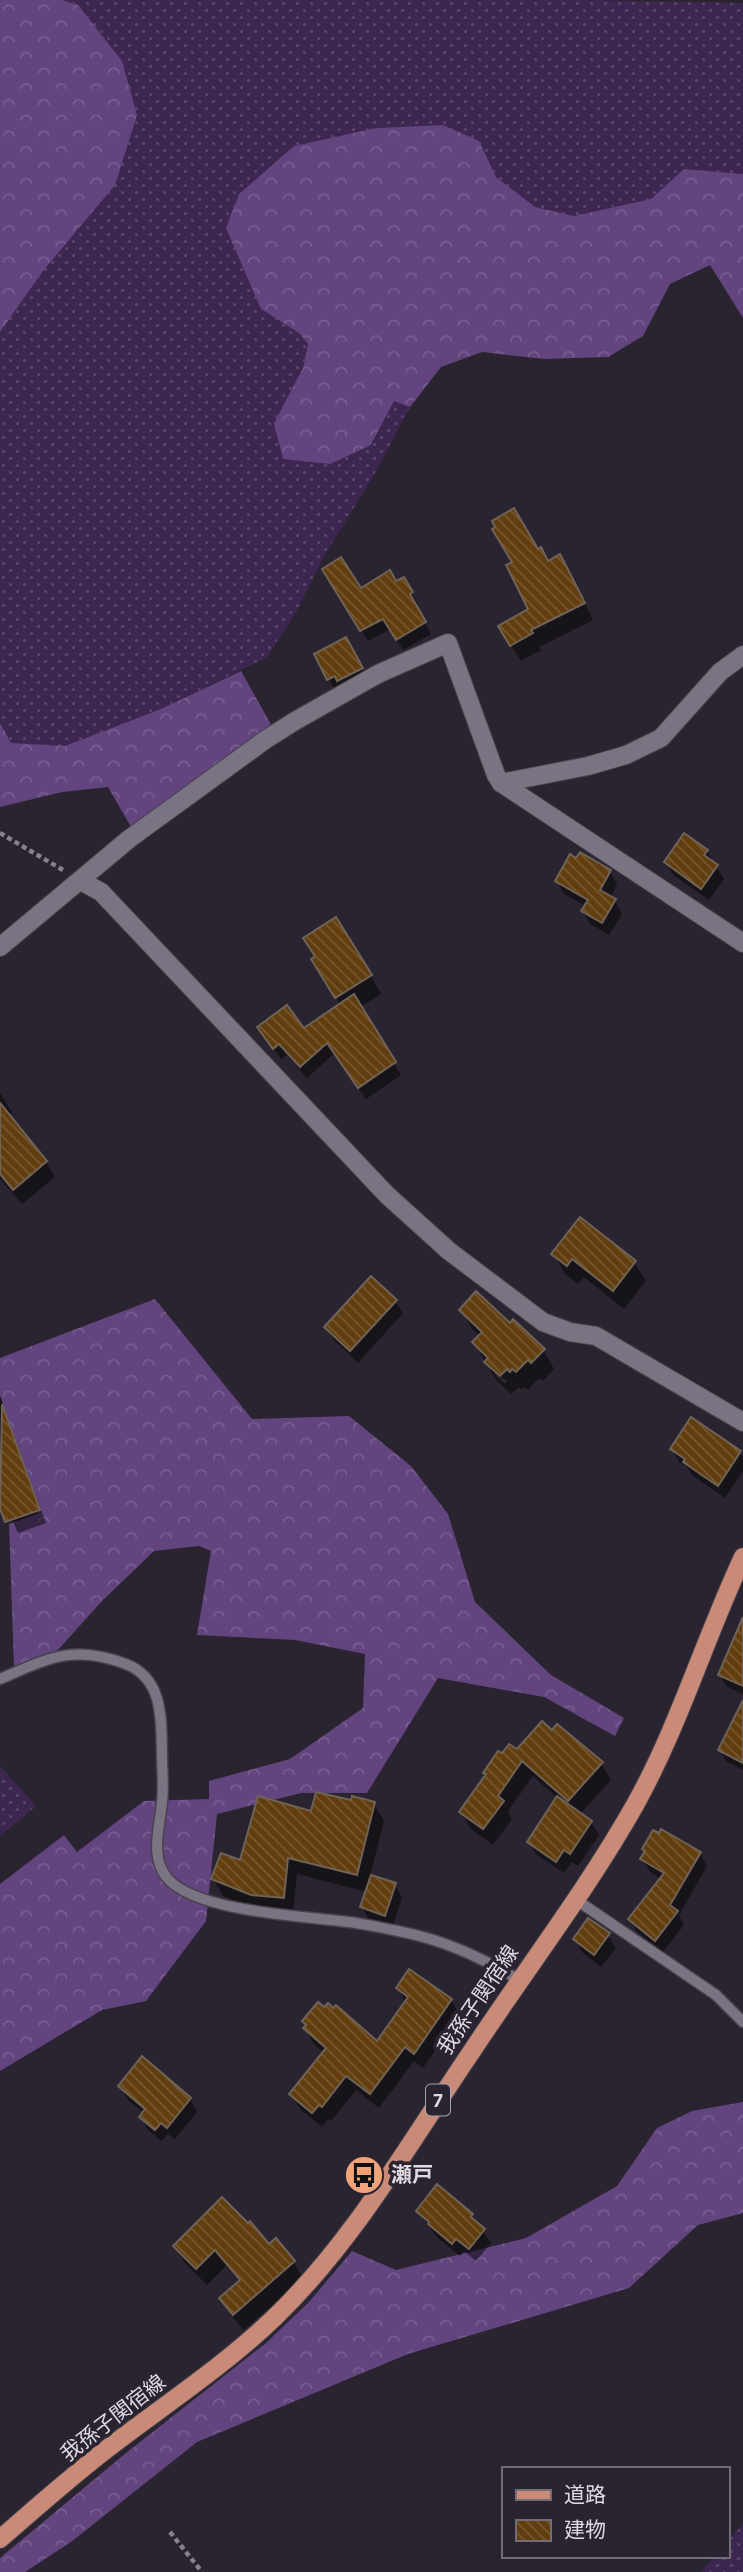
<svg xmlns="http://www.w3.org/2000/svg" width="743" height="2572" font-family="Karla,'Noto Sans JP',sans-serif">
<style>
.grass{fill:url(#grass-dots)}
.forest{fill:url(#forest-crowns)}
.shadow{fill:#0007;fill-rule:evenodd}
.building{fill:url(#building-back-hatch);stroke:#6f6358;stroke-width:2}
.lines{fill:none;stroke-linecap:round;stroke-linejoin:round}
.service-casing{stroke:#47424d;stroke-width:13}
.minor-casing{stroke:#47424d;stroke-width:20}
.primary-casing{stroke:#47424d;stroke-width:20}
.path{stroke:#86818b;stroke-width:4.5;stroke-dasharray:5 3.5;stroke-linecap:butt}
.service{stroke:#7a7482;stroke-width:10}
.minor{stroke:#7a7482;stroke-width:18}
.primary{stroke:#c98b77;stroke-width:18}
.labels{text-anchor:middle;stroke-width:7;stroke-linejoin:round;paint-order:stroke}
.shield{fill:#2a2430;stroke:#a8a3ad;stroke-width:2}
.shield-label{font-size:19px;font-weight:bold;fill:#dedae2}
.street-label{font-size:21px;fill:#dedae2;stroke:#2a2430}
.poi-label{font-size:21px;font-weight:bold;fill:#dedae2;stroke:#2a2430;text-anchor:start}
</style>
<defs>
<pattern id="grass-dots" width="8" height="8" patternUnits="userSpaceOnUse" patternTransform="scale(1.75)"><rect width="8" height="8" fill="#3d2751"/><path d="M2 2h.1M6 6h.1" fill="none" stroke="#59466a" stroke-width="1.8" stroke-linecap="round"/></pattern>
<pattern id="forest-crowns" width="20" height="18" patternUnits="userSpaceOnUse" patternTransform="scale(1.75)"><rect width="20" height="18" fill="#62447e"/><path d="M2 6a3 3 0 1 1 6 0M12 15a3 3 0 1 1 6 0" fill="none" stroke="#785e90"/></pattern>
<pattern id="building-back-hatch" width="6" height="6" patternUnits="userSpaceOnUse" patternTransform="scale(1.75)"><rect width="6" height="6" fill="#623d0d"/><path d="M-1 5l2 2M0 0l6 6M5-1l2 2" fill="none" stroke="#785830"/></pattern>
</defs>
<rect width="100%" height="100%" fill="#2a2430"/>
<g class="grass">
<path d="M62,0H581L743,3V174L684,169L651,199L574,216L535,208L496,177L479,141L443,125L376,128L294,146L269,169L261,309L299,333L308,344L303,368L274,423L372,445L394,401L410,407L373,477L325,554L296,612L267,657L161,709L65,746L11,743L0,723V332L43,271L78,5Z"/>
<path d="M0,1766L36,1806L0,1836Z"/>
<path d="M743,2524V2572H701L715,2556H727V2542Z"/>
</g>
<g class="forest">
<path d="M0,0H62L78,5L122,61L137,115L115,185L43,271L0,332Z"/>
<path d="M443,125L479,141L496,177L535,207L574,216L651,199L684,169L743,174V318L710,265L670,284L643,336L608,357L544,359L482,352L441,367L410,407L394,401L371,445L330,464L283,459L274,423L303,368L308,344L299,333L261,309L226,228L239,194L294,146L376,128Z"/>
<path d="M241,671L273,728L131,827L108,787L62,792L0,807V723L11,743L65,746L161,709Z"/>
<path d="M155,1299L252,1419L349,1416L411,1466L448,1514L475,1602L551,1675L624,1718L615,1736L544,1697L438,1678L367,1793H301L217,1814L206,1921L146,2001L102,2010L0,2071V1884L64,1835L77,1852L144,1801L209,1799V1781L290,1759L363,1708L365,1654L295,1640L197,1635L211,1551L199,1546L154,1551L102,1601L58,1650L14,1667L9,1524L39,1513L0,1395V1358Z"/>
<path d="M743,2102V2213L698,2225L629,2288L408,2354L197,2442L71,2542L25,2572H0V2558L126,2453L266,2343L309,2302L352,2251L396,2270L526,2238L617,2186L657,2128L692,2111Z"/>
</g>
<g class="shadow">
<path d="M537,551L548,562L569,573L593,620L539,647L541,650L521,661L500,627L530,609Z"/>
<path d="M403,579L418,604L415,606L431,634L403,650L391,629L368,641L330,581L360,590Z"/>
<path d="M353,652L368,681L336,692L316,655Z"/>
<path d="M707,851L724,879L709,900L673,875L666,862Z"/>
<path d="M610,872L617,884L610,898L615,901L622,914L609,935L590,924L583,911L586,906L564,894L557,881Z"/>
<path d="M370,975L381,994L360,1007L401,1075L366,1099L335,1053L307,1078L287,1055L281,1059L266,1039L304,1030L341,1005L324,979Z"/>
<path d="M0,1093L12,1112L8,1115L46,1162L55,1177L22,1204L0,1179Z"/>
<path d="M554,1255L634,1262L646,1281L624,1309L584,1277L578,1284L565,1274Z"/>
<path d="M395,1301L403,1313L358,1363L334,1340L326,1327Z"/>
<path d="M461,1310L510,1326L543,1350L554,1369L543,1381L539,1378L528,1390L524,1387L521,1390L519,1387L511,1394L497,1381L485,1361L474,1342L480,1336L472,1329ZM492,1368L507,1381L505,1384L496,1376Z"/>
<path d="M0,1397L46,1523L18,1533L0,1491Z"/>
<path d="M672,1449L740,1452L743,1457V1471L725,1498L692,1475L687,1467L679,1462Z"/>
<path d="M743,1647V1694L726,1686L720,1675Z"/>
<path d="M743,1703V1770L726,1761L720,1750Z"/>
<path d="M552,1732L601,1763L611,1780L580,1814L591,1822L599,1835L578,1866L572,1862L564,1873L536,1854L529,1842L558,1799L533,1776L508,1811L512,1819L493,1845L471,1829L461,1812L503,1756L517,1751Z"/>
<path d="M352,1803L374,1804L384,1821L370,1876L395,1885L402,1898L392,1928L369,1920L362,1907L367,1892L297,1874L293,1915L262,1912L223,1896L213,1878L241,1863L312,1813Z"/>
<path d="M700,1853L707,1866L679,1915L684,1925L663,1952L637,1932L630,1919L661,1879L650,1872L642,1859Z"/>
<path d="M608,1935L616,1948L601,1967L582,1952L575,1939Z"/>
<path d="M398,1988L451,2000L460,2015L423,2068L414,2061L379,2108L356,2090L331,2121L328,2119L322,2127L300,2109L291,2094L324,2053L314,2044L305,2029L377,2044L406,2003Z"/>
<path d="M120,2086L190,2099L197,2112L175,2139L168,2134L162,2141L148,2130L141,2117L144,2113L127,2099Z"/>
<path d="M418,2211L472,2215L491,2243L476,2261L464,2251L460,2256L437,2237Z"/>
<path d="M176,2247H269L294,2262L303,2279L244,2330L231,2315L221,2299L240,2283L226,2266L207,2285L185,2263Z"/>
</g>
<g class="building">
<path d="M514,508L538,549L541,547L548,561L560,554L585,603L531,630L533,633L510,646L498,626L528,609L506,565L512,562L492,529L495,527L492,521Z"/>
<path d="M341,557L361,588L390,570L396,581L404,577L413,592L410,594L426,622L396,640L383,619L360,631L322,569Z"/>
<path d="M346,637L363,668L337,681L335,676L327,680L314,654Z"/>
<path d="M684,833L708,850L704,855L718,865L701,889L664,862Z"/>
<path d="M580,852L611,870L600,890L616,899L602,923L581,911L588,900L555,881L570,854L576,858Z"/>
<path d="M336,917L372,975L335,998L311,959L315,956L303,938Z"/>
<path d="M354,994L396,1062L358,1088L327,1043L300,1067L279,1044L273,1049L257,1027L287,1005L304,1028Z"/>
<path d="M0,1103L47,1161L13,1190L0,1174Z"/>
<path d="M580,1217L636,1261L613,1291L572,1259L567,1266L551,1254Z"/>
<path d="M371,1276L397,1300L350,1351L324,1327Z"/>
<path d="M476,1291L510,1323L513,1319L545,1349L531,1363L528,1360L516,1372L512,1369L510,1372L507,1369L500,1376L484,1362L488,1358L472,1342L482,1332L459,1310Z"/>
<path d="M2,1404L40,1510L5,1522L0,1509Z"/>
<path d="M691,1417L741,1451L718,1486L683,1462L685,1459L670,1449Z"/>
<path d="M743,1617V1686L718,1675Z"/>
<path d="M743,1700V1763L718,1750Z"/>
<path d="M542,1721L552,1730L557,1724L603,1762L568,1801L522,1761L498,1796L504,1801L483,1829L459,1812L486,1774L483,1773L498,1751L502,1753L509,1744L517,1749Z"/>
<path d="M316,1792L351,1800L352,1796L375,1802L357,1875L288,1858L284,1898L251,1895L211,1879L221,1853L240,1860L258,1796L311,1811Z"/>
<path d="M557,1796L592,1821L570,1854L564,1850L556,1862L527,1842Z"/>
<path d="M661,1829L701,1852L670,1905L678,1911L655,1941L628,1919L664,1873L640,1859L645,1851L642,1849L653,1830L659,1833Z"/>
<path d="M371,1875L396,1883L385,1916L360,1907Z"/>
<path d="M588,1918L610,1933L594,1955L573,1939Z"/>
<path d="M409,1969L452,1999L414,2054L405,2047L370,2094L346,2076L322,2107L319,2105L312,2113L289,2094L326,2048L303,2028L306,2025L302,2021L318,2002L324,2007L328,2003L333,2008L336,2005L377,2041L408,1997L396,1988Z"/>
<path d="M142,2056L191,2098L167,2128L161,2123L155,2130L139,2117L145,2109L118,2086Z"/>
<path d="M437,2184L473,2214L471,2217L485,2229L469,2249L456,2239L452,2244L428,2224L429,2222L416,2211Z"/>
<path d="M222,2197L248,2223L250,2221L269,2244L276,2238L295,2261L233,2315L219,2298L240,2280L215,2250L196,2269L173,2246Z"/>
</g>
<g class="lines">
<g class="service-casing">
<g id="service">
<path d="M0,1679C49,1658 73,1644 126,1664C164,1679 161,1720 162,1755C162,1770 164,1787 162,1802C160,1826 149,1858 168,1879C199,1913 309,1916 356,1923C378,1927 401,1931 423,1937C457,1946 489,1962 519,1980"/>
<path d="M575,1899L716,1995L743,2022"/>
</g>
</g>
<g class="minor-casing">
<g id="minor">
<path d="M501,783L588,766L626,755L661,738L720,672L743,655"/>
<path d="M81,881L101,892L387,1195L449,1251L543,1322L570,1332L596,1336L743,1422"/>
<path d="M0,947L129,839L265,740L295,721L378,674L448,643L496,775L501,783L743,943"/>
</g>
</g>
<g class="primary-casing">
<path id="primary" d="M0,2539C38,2506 76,2472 116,2442C169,2402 226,2364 274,2318C354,2241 410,2142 472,2051C526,1969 587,1890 635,1805C679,1726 705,1638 743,1557"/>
</g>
<g class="path">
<path d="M0,833L63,870"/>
<path d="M170,2532L202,2572"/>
</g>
<use href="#service" class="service"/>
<use href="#minor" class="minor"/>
<use href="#primary" class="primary"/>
</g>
<defs>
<g id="bus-disc" transform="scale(2.0125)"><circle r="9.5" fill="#f0a279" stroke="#2a2430"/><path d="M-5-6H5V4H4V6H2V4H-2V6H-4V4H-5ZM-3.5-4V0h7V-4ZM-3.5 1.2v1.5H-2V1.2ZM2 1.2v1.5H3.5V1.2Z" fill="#111"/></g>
</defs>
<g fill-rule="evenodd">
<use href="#bus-disc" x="364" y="2175"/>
</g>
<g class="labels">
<rect class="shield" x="426" y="2084.5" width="24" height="31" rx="5"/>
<g class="shield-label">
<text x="438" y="2107">7</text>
</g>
<g class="street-label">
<text transform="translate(478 2000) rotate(-56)" y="7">我孫子関宿線</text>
<text transform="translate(113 2418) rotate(-38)" y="7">我孫子関宿線</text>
</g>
<g class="poi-label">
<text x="391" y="2182">瀬戸</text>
</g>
</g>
<rect x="502" y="2467" width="228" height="91" fill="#2a2430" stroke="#726d77" stroke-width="2"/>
<rect x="516" y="2490" width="35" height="10" fill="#c98b77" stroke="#726d77" stroke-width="2"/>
<text x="564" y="2502" font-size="21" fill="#dedae2">道路</text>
<rect x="516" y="2520" width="35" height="21" fill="url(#building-back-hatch)" stroke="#726d77" stroke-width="2"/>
<text x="564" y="2537" font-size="21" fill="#dedae2">建物</text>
</svg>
